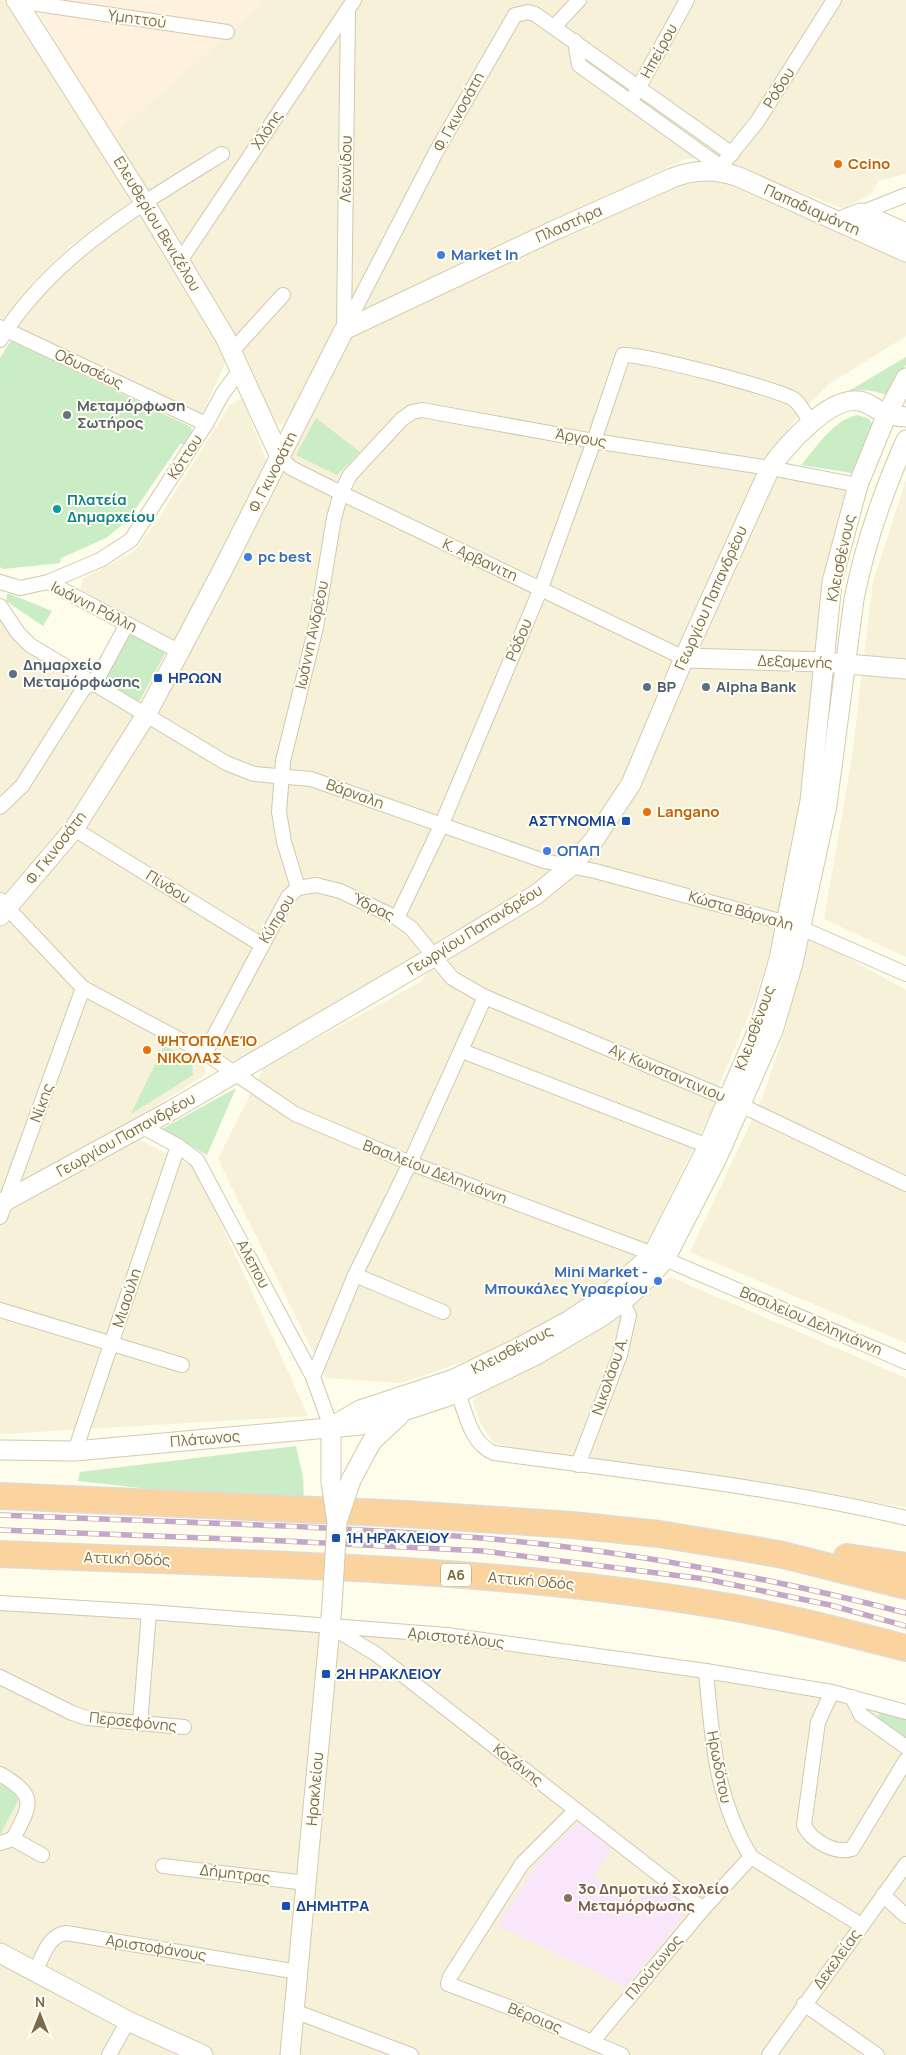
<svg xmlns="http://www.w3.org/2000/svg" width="906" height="2055" font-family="Manrope,sans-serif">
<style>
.residential{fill:#f6f1d8}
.commercial{fill:#fef1dd}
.education{fill:#f9e6fb}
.green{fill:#caedc6}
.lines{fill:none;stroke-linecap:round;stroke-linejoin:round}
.street-casing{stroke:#d2c8ae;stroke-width:16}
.secondary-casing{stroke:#d5caab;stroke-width:21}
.highway-casing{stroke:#dfdbd4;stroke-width:28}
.street{stroke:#fff;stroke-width:14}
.secondary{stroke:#fff;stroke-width:19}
.highway{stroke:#fbd39e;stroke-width:25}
.rail-casing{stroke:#c4a6ca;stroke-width:5.5}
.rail{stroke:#fffef2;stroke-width:4;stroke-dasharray:11;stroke-linecap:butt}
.secondary-bridge-casing{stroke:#d5caab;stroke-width:21;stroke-linecap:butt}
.secondary-bridge{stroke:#fff;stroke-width:19}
.food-dot{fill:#e8710a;stroke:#fffef2;stroke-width:2}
.shop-dot{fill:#3f7fe0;stroke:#fffef2;stroke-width:2}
.worship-dot{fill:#6b7280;stroke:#fffef2;stroke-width:2}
.culture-dot{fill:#0f9aa8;stroke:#fffef2;stroke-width:2}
.service-dot{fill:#5c6f8a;stroke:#fffef2;stroke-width:2}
.transit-dot{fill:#1a4fb4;stroke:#fffef2;stroke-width:2}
.education-dot{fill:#8d6e63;stroke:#fffef2;stroke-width:2}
.labels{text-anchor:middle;stroke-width:4;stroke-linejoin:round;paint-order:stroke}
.shield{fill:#fffef2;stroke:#a3977d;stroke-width:1}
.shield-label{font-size:14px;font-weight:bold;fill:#7b6b4b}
.street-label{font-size:15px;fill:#7b6b4b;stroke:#fffef2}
.food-label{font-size:15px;font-weight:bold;fill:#c56008;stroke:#fffef2;text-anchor:start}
.shop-label{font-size:15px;font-weight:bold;fill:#366cbe;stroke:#fffef2;text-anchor:start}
.worship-label{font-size:15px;font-weight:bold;fill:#5b616d;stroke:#fffef2;text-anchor:start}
.culture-label{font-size:15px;font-weight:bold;fill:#0d838f;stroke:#fffef2;text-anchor:start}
.service-label{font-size:15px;font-weight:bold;fill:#4e5e75;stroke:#fffef2;text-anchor:start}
.transit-label{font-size:15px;font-weight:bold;fill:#164399;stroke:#fffef2;text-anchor:start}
.education-label{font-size:15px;font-weight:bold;fill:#785e54;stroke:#fffef2;text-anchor:start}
</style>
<rect width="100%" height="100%" fill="#fefcea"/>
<g class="residential">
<path d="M0,0H10L134,200L71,245L33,283L5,320L0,318Z"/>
<path d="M261,0H348L181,252L111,137L255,11Z"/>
<path d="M361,0H906V174L878,181L872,193L845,209L708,157L683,160L338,327L284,424L273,423L187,261Z"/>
<path d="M729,177L906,258V336L829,384L796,418L766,463L680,652L287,459L340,353L352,336L661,185Z"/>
<path d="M142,214L228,357L201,416L18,327L46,291L76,261L114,231Z"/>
<path d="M242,398L266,460L261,476L178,643L80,590L83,579L134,551L157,521L230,405Z"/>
<path d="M280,467L678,660L627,773L588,840L534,888L417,960L241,1058L228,1061L84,985L14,909L84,827Z"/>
<path d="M774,474L852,489L819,658L695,653Z"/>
<path d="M906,480V957L824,919L851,764L873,582Z"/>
<path d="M0,617L22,647L140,718L69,824L7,899L0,892Z"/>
<path d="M690,665L815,670L807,780L777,926L756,998L718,1087L644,1059L487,989L448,964V957L574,873L590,858L641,779Z"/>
<path d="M8,914L80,991L203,1055L206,1074L116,1131L0,1196V923Z"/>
<path d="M808,936L906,990V1343L690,1252L763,1096L785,1031Z"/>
<path d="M430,968L474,996L717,1100L641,1254L570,1312L495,1351L401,1383L326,1378L218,1159L264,1067L421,982Z"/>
<path d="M138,1139L196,1168L308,1416L0,1434V1217Z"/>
<path d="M670,1277L906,1378V1507L525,1450L494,1443L482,1426L473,1402L479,1393L600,1326Z"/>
<path d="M0,1608L471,1643L803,1692L906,1716V2055H0Z"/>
</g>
<path class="commercial" d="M31,0H261L255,11L111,137Z"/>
<path class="education" d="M579,1822L612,1848L593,1876L635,1907L655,1881L690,1908L626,1987L497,1925L539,1861Z"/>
<g class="green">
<path d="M12,341L191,427L192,432L184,444H180L128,520L106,538L61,558L60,563L3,569L0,567V358L10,342Z"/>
<path d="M906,357V364L889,396C874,390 863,389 847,392Z"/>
<path d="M857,415L868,418L876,428L858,474L801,465C816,448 833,420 857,415Z"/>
<path d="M316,418L360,452L337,475L296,455Z"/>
<path d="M7,594H10L52,611L43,626L6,601Z"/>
<path d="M131,633L166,652L139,702L103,682Z"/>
<path d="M164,1046L192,1059L193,1075L131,1114Z"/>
<path d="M236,1088L207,1155L162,1129Z"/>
<path d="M296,1446L303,1477L304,1501L167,1491L78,1481L80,1472Z"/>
<path d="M880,1713L906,1720V1739L877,1718Z"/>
<path d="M0,1784L21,1795L0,1835Z"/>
</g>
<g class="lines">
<g class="street-casing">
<g id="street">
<path d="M17,1L227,32"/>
<path d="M554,27L579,0"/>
<path d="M575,41L579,65L721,167"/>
<path d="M635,94L687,0"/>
<path d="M717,171L757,122L834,0"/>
<path d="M861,213L906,195"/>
<path d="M180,261L354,0"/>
<path d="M0,327L206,424"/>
<path d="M344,327L348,9"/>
<path d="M344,330L436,152L515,15L528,12L535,14L732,154"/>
<path d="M0,340C51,256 140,205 222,154"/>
<path d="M232,351L283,295"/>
<path d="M280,457L291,468L341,493L684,658"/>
<path d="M0,582L20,588L48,582L100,560L131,540L206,424L223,393L240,370"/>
<path d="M48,582L180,652"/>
<path d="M0,606L18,633L30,645L226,763L254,774L311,779L544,861L595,871L787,923L801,928L906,974"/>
<path d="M0,807L22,786L82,691L100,674L127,624"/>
<path d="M74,829L262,945"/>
<path d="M298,888L284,842L279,812L283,761L316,627L334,518L341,493L350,475L401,420L412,412L422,410L594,441L770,468L858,485"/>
<path d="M298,888L316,885L340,891L397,918L411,928L452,978L485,997L728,1099L906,1184"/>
<path d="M0,900L83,988L205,1053L295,1114L410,1163L653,1254L906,1362"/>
<path d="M397,918L441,826L541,588L594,441L623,355C640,353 783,390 795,400C801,406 806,415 811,422"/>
<path d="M462,1051L708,1146"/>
<path d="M205,1053L288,897L298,888"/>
<path d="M143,1127L178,1146L197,1160L313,1377L331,1427"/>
<path d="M0,1217L83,988"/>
<path d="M355,1275L443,1312"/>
<path d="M0,1310L182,1365"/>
<path d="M313,1377L355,1275L410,1163L485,997"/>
<path d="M458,1393C466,1414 471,1444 494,1453C632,1472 770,1486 906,1518"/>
<path d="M75,1451L178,1146"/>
<path d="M578,1465L620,1355L629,1315L618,1294"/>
<path d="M0,1603L149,1612L447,1635L706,1671L832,1692L906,1712"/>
<path d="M333,1628L376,1654L703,1909"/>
<path d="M706,1671C712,1738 715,1798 751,1857L861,1925"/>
<path d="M0,1677L72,1713L87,1718L184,1727"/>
<path d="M832,1692L818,1722L804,1825C811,1841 835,1854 852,1849L906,1760"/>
<path d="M852,1697L861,1715L906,1747"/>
<path d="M140,1724L149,1612"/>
<path d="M0,1774C38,1796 31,1804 13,1839"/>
<path d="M576,1810L522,1864L450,1977L448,1984L522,2012L622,2055"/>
<path d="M0,1843L13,1839L42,1855"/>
<path d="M163,1866L306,1883"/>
<path d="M883,1895L906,1916"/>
<path d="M35,1972C43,1957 47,1936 66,1933L298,1972"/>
<path d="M804,2004L877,2055"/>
<path d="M294,2011L411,2055"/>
<path d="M592,2042L703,1909L751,1857"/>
<path d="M109,2055L128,2021"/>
<path d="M769,2055L906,1864"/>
</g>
</g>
<g class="secondary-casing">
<g id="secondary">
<path d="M16,0L144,202L225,337L280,457"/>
<path d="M840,221L861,213L906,233"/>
<path d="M684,658L824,662L906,669"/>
<path d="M0,916L74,829L146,715L221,573L344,330L553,231L672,178C695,169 715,169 739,177L906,252"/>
<path d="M0,1204L172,1110L433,957L537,894L571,866L594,840L631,784L684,658L770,468C786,446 829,396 859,401C869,402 877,411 887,414C893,416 900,416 906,417"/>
<path d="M336,1424L360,1410L454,1379L520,1347L570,1320L606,1296L653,1254L708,1146L728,1099L760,1025L779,959L810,801L832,582L858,485L887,414L906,378"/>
<path d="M331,1427V1482"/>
<path d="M0,1450L75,1451L361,1425L458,1393L536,1355L601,1317L623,1301L653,1273L665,1259L717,1158L773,1031L793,963L827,805L854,599C865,543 883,492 906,440"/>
<path d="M351,1480L372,1441L399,1416"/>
<path d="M0,1953L128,2021L203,2055"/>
<path d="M290,2055L332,1605"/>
</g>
</g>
<g class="highway-casing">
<g id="highway">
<path d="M0,1496L406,1514L572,1525L659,1534L744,1548L783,1555L906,1586"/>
<path d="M0,1554C235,1564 472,1565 705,1603C772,1613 840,1631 906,1648"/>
<path d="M847,1557L906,1566"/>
</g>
</g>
<use href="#street" class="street"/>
<use href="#secondary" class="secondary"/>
<use href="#highway" class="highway"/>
<g class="rail-casing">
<g id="rail">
<path d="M0,1515C160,1522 321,1525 481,1538C625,1550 767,1577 906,1613"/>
<path d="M0,1530L284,1541L483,1551L705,1579L830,1605L906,1626"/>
</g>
</g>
<use href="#rail" class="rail"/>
<g class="secondary-bridge-casing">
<g id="secondary-bridge">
<path d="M331,1482L337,1522L332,1605"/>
<path d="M338,1519L351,1480"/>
</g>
</g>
<use href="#secondary-bridge" class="secondary-bridge"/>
</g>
<g class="food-dot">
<circle cx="838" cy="164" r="5"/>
<circle cx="647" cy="812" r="5"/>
<circle cx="147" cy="1050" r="5"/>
</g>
<g class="shop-dot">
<circle cx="441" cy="255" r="5"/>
<circle cx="248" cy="557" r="5"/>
<circle cx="547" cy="851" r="5"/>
<circle cx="658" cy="1281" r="5"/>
</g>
<circle class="worship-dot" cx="67" cy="415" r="5"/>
<circle class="culture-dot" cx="57" cy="509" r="5"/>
<g class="service-dot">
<circle cx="13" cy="674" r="5"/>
<circle cx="647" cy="687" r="5"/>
<circle cx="706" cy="687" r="5"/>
</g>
<g class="transit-dot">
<rect x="153" y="673" width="10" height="10" rx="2.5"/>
<rect x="621" y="816" width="10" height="10" rx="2.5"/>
<rect x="331" y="1533" width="10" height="10" rx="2.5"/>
<rect x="321" y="1669" width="10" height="10" rx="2.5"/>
<rect x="281" y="1901" width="10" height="10" rx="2.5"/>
</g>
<circle class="education-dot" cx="568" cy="1898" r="5"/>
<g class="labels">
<rect class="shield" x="441" y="1563.5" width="30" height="23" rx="4"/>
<g class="shield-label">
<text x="456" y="1580">Α6</text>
</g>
<g class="street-label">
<text transform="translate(137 19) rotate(8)" y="5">Υμηττού</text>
<text transform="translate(659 51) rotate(-61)" y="5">Ηπείρου</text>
<text transform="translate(779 88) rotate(-58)" y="5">Ρόδου</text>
<text transform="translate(459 112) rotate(-61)" y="5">Φ. Γκινοσάτη</text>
<text transform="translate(267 130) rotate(-56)" y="5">Χλόης</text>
<text transform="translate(346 169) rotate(-89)" y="5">Λεωνίδου</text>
<text transform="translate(812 210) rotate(24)" y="5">Παπαδιαμάντη</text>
<text transform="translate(157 224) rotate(59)" y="5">Ελευθερίου Βενιζέλου</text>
<text transform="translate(569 224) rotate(-24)" y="5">Πλαστήρα</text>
<text transform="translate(89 369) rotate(25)" y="5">Οδυσσέως</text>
<text transform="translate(581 438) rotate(10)" y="5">Άργους</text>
<text transform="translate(185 457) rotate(-57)" y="5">Κόττου</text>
<text transform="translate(273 472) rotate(-63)" y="5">Φ. Γκινοσάτη</text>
<text transform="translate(841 558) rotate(-78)" y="5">Κλεισθένους</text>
<text transform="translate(480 560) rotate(25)" y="5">Κ. Αρβανιτη</text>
<text transform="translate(711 598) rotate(-66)" y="5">Γεωργίου Παπανδρέου</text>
<text transform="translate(94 607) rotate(27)" y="5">Ιωάννη Ράλλη</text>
<text transform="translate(312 635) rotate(-78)" y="5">Ιωάννη Ανδρέου</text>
<text transform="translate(519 640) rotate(-67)" y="5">Ρόδου</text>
<text transform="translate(795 662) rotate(2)" y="5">Δεξαμενής</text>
<text transform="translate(355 794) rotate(20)" y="5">Βάρναλη</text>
<text transform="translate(56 848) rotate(-52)" y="5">Φ. Γκινοσάτη</text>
<text transform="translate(168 887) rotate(32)" y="5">Πίνδου</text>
<text transform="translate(373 907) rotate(26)" y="5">Ύδρας</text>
<text transform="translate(741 911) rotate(16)" y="5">Κώστα Βάρναλη</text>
<text transform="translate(277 919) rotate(-59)" y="5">Κύπρου</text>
<text transform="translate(475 930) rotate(-32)" y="5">Γεωργίου Παπανδρέου</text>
<text transform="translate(755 1028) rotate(-70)" y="5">Κλεισθένους</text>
<text transform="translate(667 1073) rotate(23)" y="5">Αγ. Κωνσταντινιου</text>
<text transform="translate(42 1103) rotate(-70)" y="5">Νίκης</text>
<text transform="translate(126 1135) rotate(-29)" y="5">Γεωργίου Παπανδρέου</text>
<text transform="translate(435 1172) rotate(21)" y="5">Βασιλείου Δεληγιάννη</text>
<text transform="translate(253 1264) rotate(62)" y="5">Αλεπου</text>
<text transform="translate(127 1298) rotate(-72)" y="5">Μιαούλη</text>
<text transform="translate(811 1321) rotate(23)" y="5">Βασιλείου Δεληγιάννη</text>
<text transform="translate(512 1350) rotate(-27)" y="5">Κλεισθένους</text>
<text transform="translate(610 1376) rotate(-71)" y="5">Νικολάου Α.</text>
<text transform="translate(205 1439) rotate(-5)" y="5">Πλάτωνος</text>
<text transform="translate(127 1559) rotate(2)" y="5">Αττική Οδός</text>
<text transform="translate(531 1581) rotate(5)" y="5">Αττική Οδός</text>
<text transform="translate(456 1638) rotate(6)" y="5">Αριστοτέλους</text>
<text transform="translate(133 1722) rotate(6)" y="5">Περσεφόνης</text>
<text transform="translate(518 1765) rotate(38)" y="5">Κοζάνης</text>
<text transform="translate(719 1767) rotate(79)" y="5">Ηρωδότου</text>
<text transform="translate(315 1789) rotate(-85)" y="5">Ηρακλείου</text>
<text transform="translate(235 1874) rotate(7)" y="5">Δήμητρας</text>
<text transform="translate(156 1948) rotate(9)" y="5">Αριστοφάνους</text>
<text transform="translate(837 1959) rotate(-54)" y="5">Δεκελείας</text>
<text transform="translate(654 1967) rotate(-50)" y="5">Πλούτωνος</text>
<text transform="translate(535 2018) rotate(22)" y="5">Βέροιας</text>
</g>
<g class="food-label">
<text x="848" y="169">Ccino</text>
<text x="657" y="817">Langano</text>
<text x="157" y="1046">ΨΗΤΟΠΩΛΕΊΟ<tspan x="157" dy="17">ΝΙΚΟΛΑΣ</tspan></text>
</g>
<g class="shop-label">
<text x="451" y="260">Market In</text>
<text x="258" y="562">pc best</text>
<text x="557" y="856">ΟΠΑΠ</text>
<text x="648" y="1277" text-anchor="end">Mini Market -<tspan x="648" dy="17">Μπουκάλες Υγραερίου</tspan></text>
</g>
<g class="worship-label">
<text x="77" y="411">Μεταμόρφωση<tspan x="77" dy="17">Σωτήρος</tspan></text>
</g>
<g class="culture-label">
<text x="67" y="505">Πλατεία<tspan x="67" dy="17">Δημαρχείου</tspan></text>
</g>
<g class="service-label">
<text x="23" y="670">Δημαρχείο<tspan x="23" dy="17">Μεταμόρφωσης</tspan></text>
<text x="657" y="692">BP</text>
<text x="716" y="692">Alpha Bank</text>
</g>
<g class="transit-label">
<text x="168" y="683">ΗΡΩΩΝ</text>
<text x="616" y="826" text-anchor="end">ΑΣΤΥΝΟΜΙΑ</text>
<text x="346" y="1543">1Η ΗΡΑΚΛΕΙΟΥ</text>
<text x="336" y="1679">2Η ΗΡΑΚΛΕΙΟΥ</text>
<text x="296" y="1911">ΔΗΜΗΤΡΑ</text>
</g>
<g class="education-label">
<text x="578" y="1894">3ο Δημοτικό Σχολείο<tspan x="578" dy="17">Μεταμόρφωσης</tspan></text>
</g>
</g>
<g transform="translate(40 2015)" stroke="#fffef2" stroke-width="4" paint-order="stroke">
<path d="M0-4L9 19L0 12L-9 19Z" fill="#7b6b4b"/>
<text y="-8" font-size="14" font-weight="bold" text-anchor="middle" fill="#7b6b4b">N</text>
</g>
</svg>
